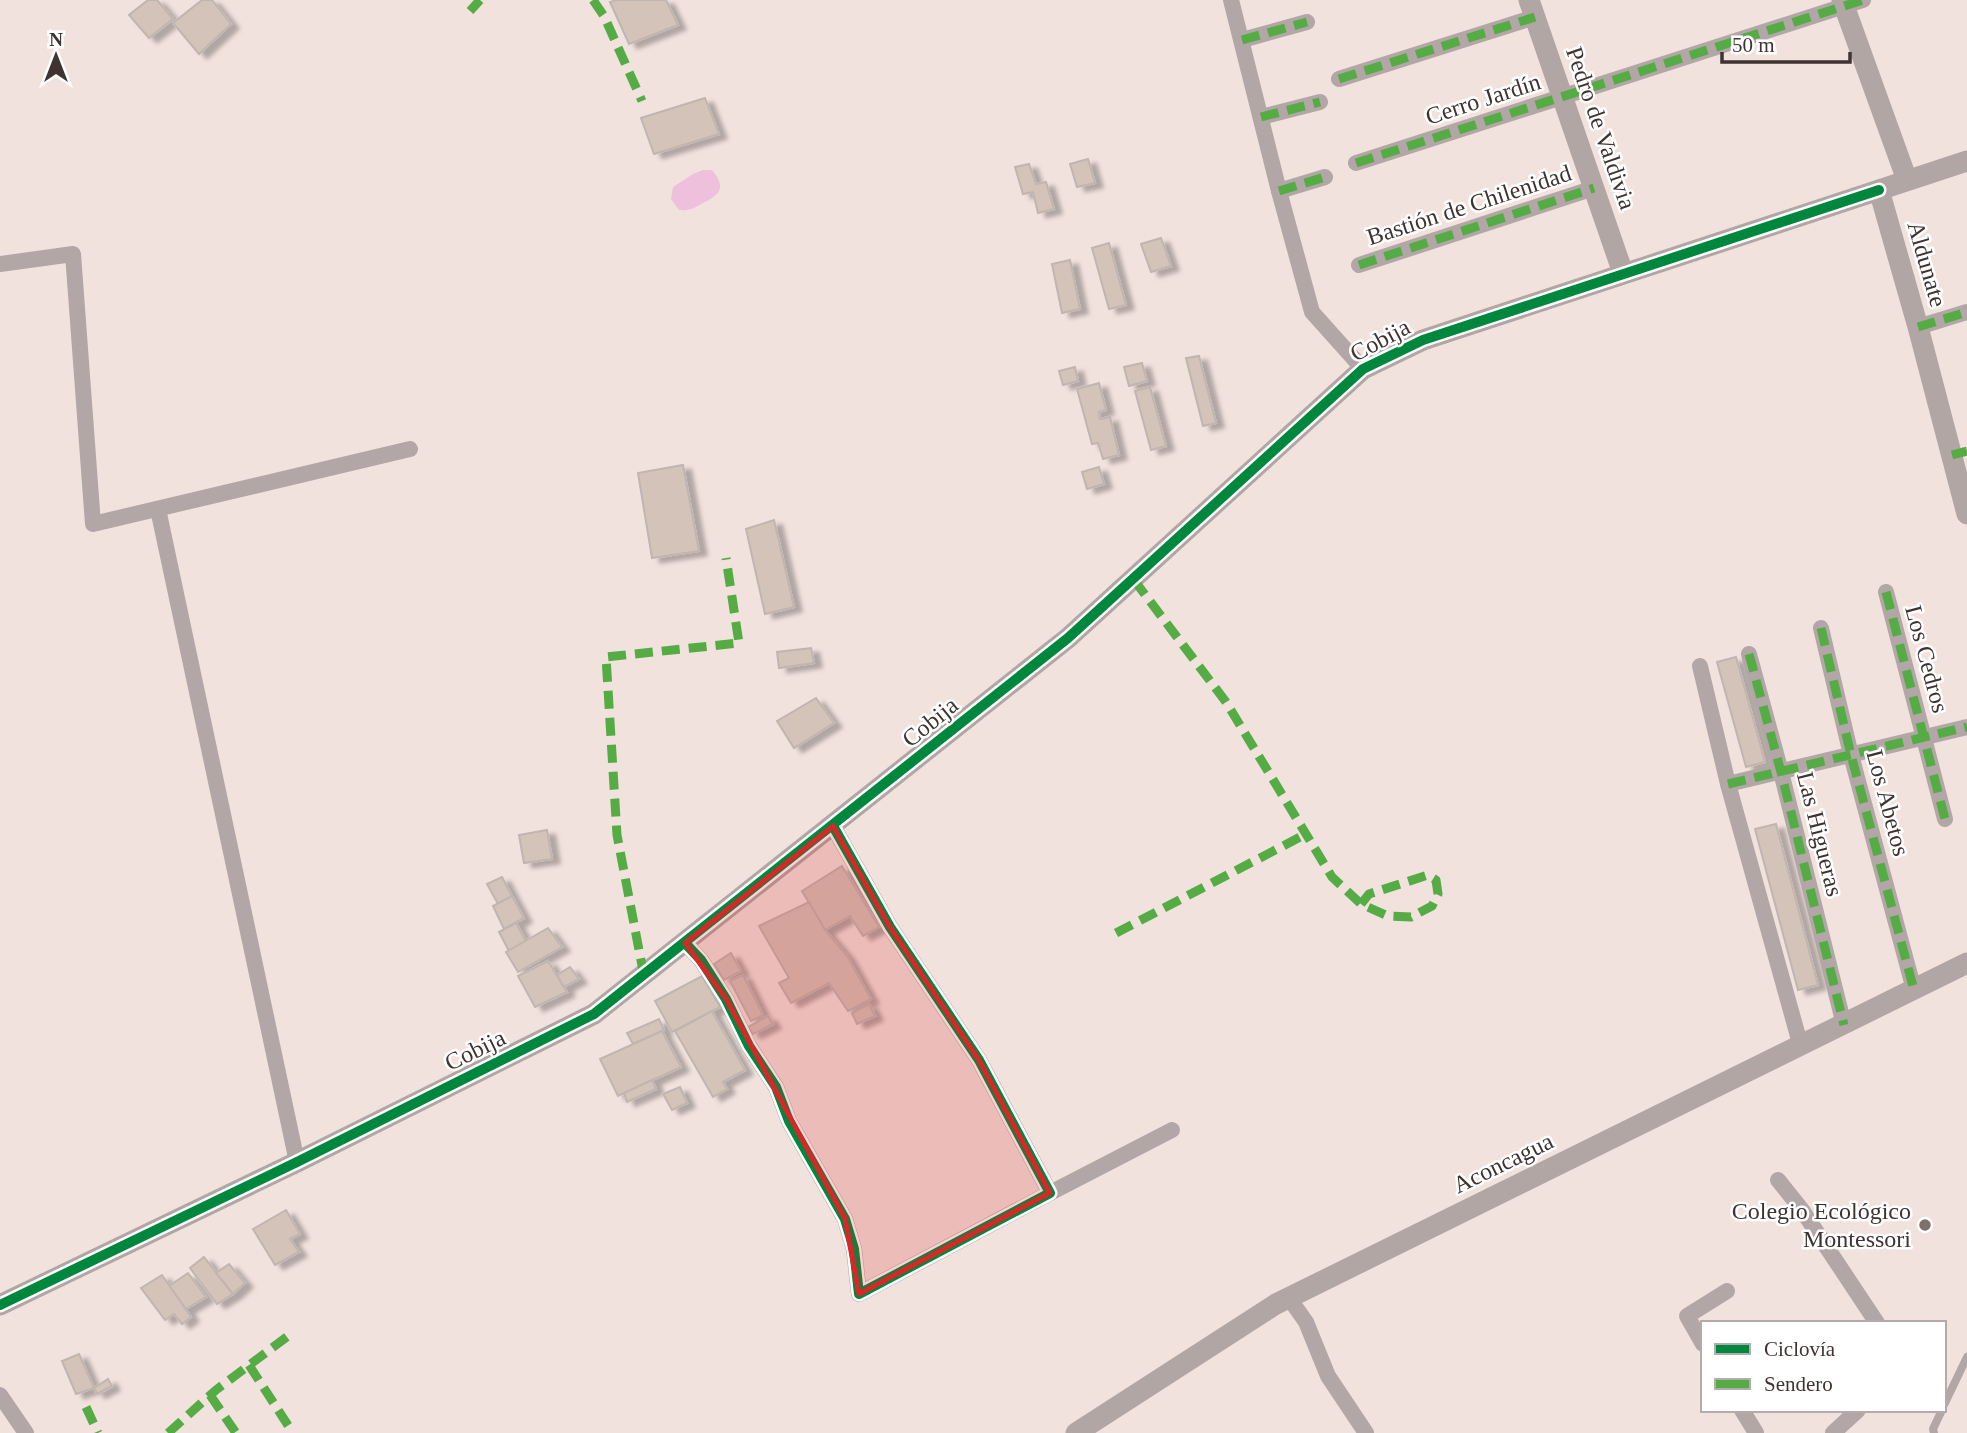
<svg xmlns="http://www.w3.org/2000/svg" width="1967" height="1433" font-family="'Times New Roman',serif">
<style>
.water{fill:#eec0db}
.building{fill:#d4c3b9;stroke:#c0b5b0;stroke-width:2;filter:url(#shadow)}
.lines{fill:none;stroke-linecap:round;stroke-linejoin:round}
.lane{stroke:#b3a6a7;stroke-width:8}
.street{stroke:#b3a6a7;stroke-width:16}
.secondary{stroke:#b2a6a5;stroke-width:21}
.quiet{stroke:#55ac45;stroke-width:9;stroke-dasharray:18 9;stroke-linecap:butt}
.cycleway-casing{stroke:#fff;stroke-width:15}
.cycleway{stroke:#00873e;stroke-width:10}
.marked{fill:#d62828;fill-opacity:0.2;stroke:#d62828;stroke-width:5;stroke-linejoin:round}
.poi-dot{fill:#7d706d;stroke:#fff;stroke-width:2.5}
.labels{text-anchor:middle;stroke-width:5;stroke-linejoin:round;paint-order:stroke}
.street-label{font-size:24px;fill:#3e3330;stroke:#fff}
.poi-label{font-size:24px;fill:#3e3330;stroke:#fff;text-anchor:end}
</style>
<defs>
<filter id="shadow"><feDropShadow dx="8" dy="4.5" stdDeviation="2" flood-color="#0004"/></filter>
</defs>
<rect width="100%" height="100%" fill="#f2e2de"/>
<path class="water" d="M703,170H712C727,188 720,195 701,204C693,209 688,211 679,210L671,199L673,187L693,174Z"/>
<g class="building">
<path d="M148,0H157L173,19L149,38L129,15Z"/>
<path d="M202,0H212L231,24L199,54L173,23Z"/>
<path d="M616,0H666L678,25L629,44L610,2Z"/>
<path d="M705,98L719,134L654,154L641,118Z"/>
<path d="M1088,159L1095,183L1077,187L1070,164Z"/>
<path d="M1029,164L1036,184L1046,182L1054,209L1038,213L1033,192L1023,194L1015,167Z"/>
<path d="M1161,238L1171,266L1151,272L1141,244Z"/>
<path d="M1109,243L1126,305L1109,309L1092,248Z"/>
<path d="M1070,260L1080,309L1062,313L1052,264Z"/>
<path d="M1199,356L1216,423L1203,426L1186,358Z"/>
<path d="M1142,363L1147,381L1129,386L1124,367Z"/>
<path d="M1075,367L1078,381L1063,385L1059,371Z"/>
<path d="M1099,383L1106,410L1099,412L1100,419L1110,417L1119,455L1103,459L1098,443L1092,444L1077,389Z"/>
<path d="M1150,387L1166,446L1151,450L1135,391Z"/>
<path d="M683,465L699,551L652,558L638,473Z"/>
<path d="M1099,467L1104,484L1087,489L1082,472Z"/>
<path d="M774,520L794,607L765,614L746,529Z"/>
<path d="M811,648L814,663L779,668L777,652Z"/>
<path d="M1736,657L1765,762L1746,767L1717,662Z"/>
<path d="M816,698L834,723L794,748L777,721Z"/>
<path d="M1776,824L1818,985L1798,990L1755,829Z"/>
<path d="M547,830L552,859L524,863L519,835Z"/>
<path d="M842,866L879,927L863,936L850,916L825,930L802,891Z"/>
<path d="M502,877L512,896L498,904L487,884Z"/>
<path d="M512,896L524,918L504,929L493,906Z"/>
<path d="M809,902L825,930L847,956L871,999L848,1011L829,983L791,1003L779,983L789,978L759,926Z"/>
<path d="M516,923L526,941L509,951L499,932Z"/>
<path d="M548,928L562,947L518,972L506,952Z"/>
<path d="M731,953L741,971L724,980L714,964Z"/>
<path d="M548,961L567,992L535,1007L518,976Z"/>
<path d="M570,967L579,979L564,987L557,975Z"/>
<path d="M743,975L763,1015L751,1021L730,981Z"/>
<path d="M702,976L720,1007L672,1032L655,1001Z"/>
<path d="M869,1004L875,1016L857,1024L852,1013Z"/>
<path d="M712,1011L745,1070L723,1082L727,1089L713,1097L675,1031Z"/>
<path d="M768,1016L773,1024L753,1034L748,1027Z"/>
<path d="M659,1019L664,1030L633,1044L627,1033Z"/>
<path d="M662,1031L681,1067L618,1096L600,1059Z"/>
<path d="M652,1080L656,1089L627,1102L624,1093Z"/>
<path d="M680,1087L687,1103L672,1110L663,1094Z"/>
<path d="M286,1210L300,1234L290,1239L299,1252L275,1265L253,1229Z"/>
<path d="M204,1257L233,1294L217,1304L190,1268Z"/>
<path d="M229,1264L245,1283L233,1294L216,1273Z"/>
<path d="M188,1273L206,1297L186,1309L169,1286Z"/>
<path d="M162,1275L191,1317L182,1324L174,1314L165,1320L141,1288Z"/>
<path d="M79,1354L94,1388L76,1394L62,1361Z"/>
<path d="M108,1379L112,1386L97,1394L94,1388Z"/>
</g>
<g class="lines">
<g class="lane">
<path d="M1944,1405L1967,1357"/>
<path d="M1934,1433L1933,1429L1942,1410"/>
</g>
<g class="street">
<path d="M1231,0L1279,191L1312,312L1363,369"/>
<path d="M1242,40L1307,22"/>
<path d="M1339,79L1535,17"/>
<path d="M1261,117L1320,102"/>
<path d="M1356,163L1863,0"/>
<path d="M1279,191L1325,177"/>
<path d="M0,264L73,254L93,524L410,449"/>
<path d="M1359,265L1594,188"/>
<path d="M1918,327L1967,312"/>
<path d="M158,509L297,1162"/>
<path d="M1886,592L1945,819"/>
<path d="M1821,628L1851,755L1914,990"/>
<path d="M1749,654L1781,772L1844,1025"/>
<path d="M1700,666L1728,784L1801,1047"/>
<path d="M1728,784L1967,727"/>
<path d="M685,943L701,960L726,999L749,1046L776,1087L789,1121L845,1219L854,1249L859,1294L1050,1193L979,1060L890,927L833,826"/>
<path d="M1778,1180L1802,1210L1877,1323"/>
<path d="M1050,1193L1172,1130"/>
<path d="M1289,1298L1306,1322L1328,1376L1366,1433"/>
<path d="M1703,1344L1687,1316L1727,1291"/>
<path d="M0,1395L26,1433"/>
<path d="M1742,1410L1756,1433"/>
<path d="M1833,1433L1858,1410"/>
</g>
<g class="secondary">
<path d="M1529,0L1623,273"/>
<path d="M1842,0L1907,180"/>
<path d="M1879,190L1918,327L1967,514"/>
<path d="M0,1305L297,1162L594,1014L1068,638L1363,369L1423,340L1967,161"/>
<path d="M1076,1433L1276,1304L1967,963"/>
</g>
<g class="quiet">
<path d="M593,0L604,16L642,101"/>
<path d="M470,11L480,0"/>
<path d="M1242,40L1307,22"/>
<path d="M1339,79L1535,17"/>
<path d="M1261,117L1320,102"/>
<path d="M1356,163L1863,0"/>
<path d="M1279,191L1325,177"/>
<path d="M1359,265L1594,188"/>
<path d="M1918,327L1967,312"/>
<path d="M1952,455L1967,451"/>
<path d="M1134,580L1226,702L1332,877L1361,904L1388,916L1411,917L1432,906L1438,894L1436,880L1428,875L1369,894L1361,904"/>
<path d="M1886,592L1945,819"/>
<path d="M1821,628L1851,755L1914,990"/>
<path d="M1749,654L1781,772L1844,1025"/>
<path d="M1728,784L1967,727"/>
<path d="M1116,933L1306,834"/>
<path d="M644,976L617,835L606,657L739,643L726,558"/>
<path d="M249,1365L293,1433"/>
<path d="M210,1395L236,1433"/>
<path d="M86,1407L98,1433"/>
<path d="M168,1433L216,1390L292,1333"/>
</g>
<g class="cycleway-casing">
<g id="cycleway">
<path d="M685,943L701,960L726,999L749,1046L776,1087L789,1121L845,1219L854,1249L859,1294L1050,1193L979,1060L890,927L833,826"/>
<path d="M0,1305L297,1162L594,1014L1068,638L1363,369L1423,340L1879,190"/>
</g>
</g>
<use href="#cycleway" class="cycleway"/>
</g>
<path class="marked" d="M833,826L890,927L979,1060L1050,1193L859,1294L845,1219L726,999L685,943Z"/>
<circle class="poi-dot" cx="1925" cy="1225" r="7"/>
<g class="labels">
<g class="street-label">
<text transform="translate(1483 99) rotate(-18)" y="8">Cerro Jardín</text>
<text transform="translate(1601 128) rotate(71)" y="8">Pedro de Valdivia</text>
<text transform="translate(1469 205) rotate(-18)" y="8">Bastión de Chilenidad</text>
<text transform="translate(1927 264) rotate(74)" y="8">Aldunate</text>
<text transform="translate(1380 340) rotate(-28)" y="8">Cobija</text>
<text transform="translate(1927 659) rotate(75)" y="8">Los Cedros</text>
<text transform="translate(930 722) rotate(-39)" y="8">Cobija</text>
<text transform="translate(1888 803) rotate(75)" y="8">Los Abetos</text>
<text transform="translate(1820 834) rotate(76)" y="8">Las Higueras</text>
<text transform="translate(475 1050) rotate(-26)" y="8">Cobija</text>
<text transform="translate(1503 1163) rotate(-26)" y="8">Aconcagua</text>
</g>
<g class="poi-label">
<text x="1911" y="1219">Colegio Ecológico<tspan x="1911" dy="28">Montessori</tspan></text>
</g>
</g>
<rect x="1701" y="1321" width="245" height="91" fill="#ffffff" stroke="#b2adac" stroke-width="2"/>
<rect x="1715" y="1344" width="35" height="10" fill="#00873e" stroke="#b2adac" stroke-width="2"/>
<text x="1764" y="1356" font-size="21" fill="#3e3330">Ciclovía</text>
<rect x="1715" y="1379" width="35" height="10" fill="#55ac45" stroke="#b2adac" stroke-width="2"/>
<text x="1764" y="1391" font-size="21" fill="#3e3330">Sendero</text>
<g transform="translate(56 56)" stroke="#ffffff" stroke-width="5" paint-order="stroke">
<path d="M0-5L12 26L0 18L-12 26Z" fill="#3e3330"/>
<text y="-10" font-size="19" font-weight="bold" text-anchor="middle" fill="#3e3330">N</text>
</g>
<path d="M1722 52v10h128v-10" fill="none" stroke="#3e3330" stroke-width="3.5"/>
<text x="1732" y="52" font-size="21" fill="#3e3330" stroke="#ffffff" stroke-width="5" paint-order="stroke">50 m</text>
</svg>
